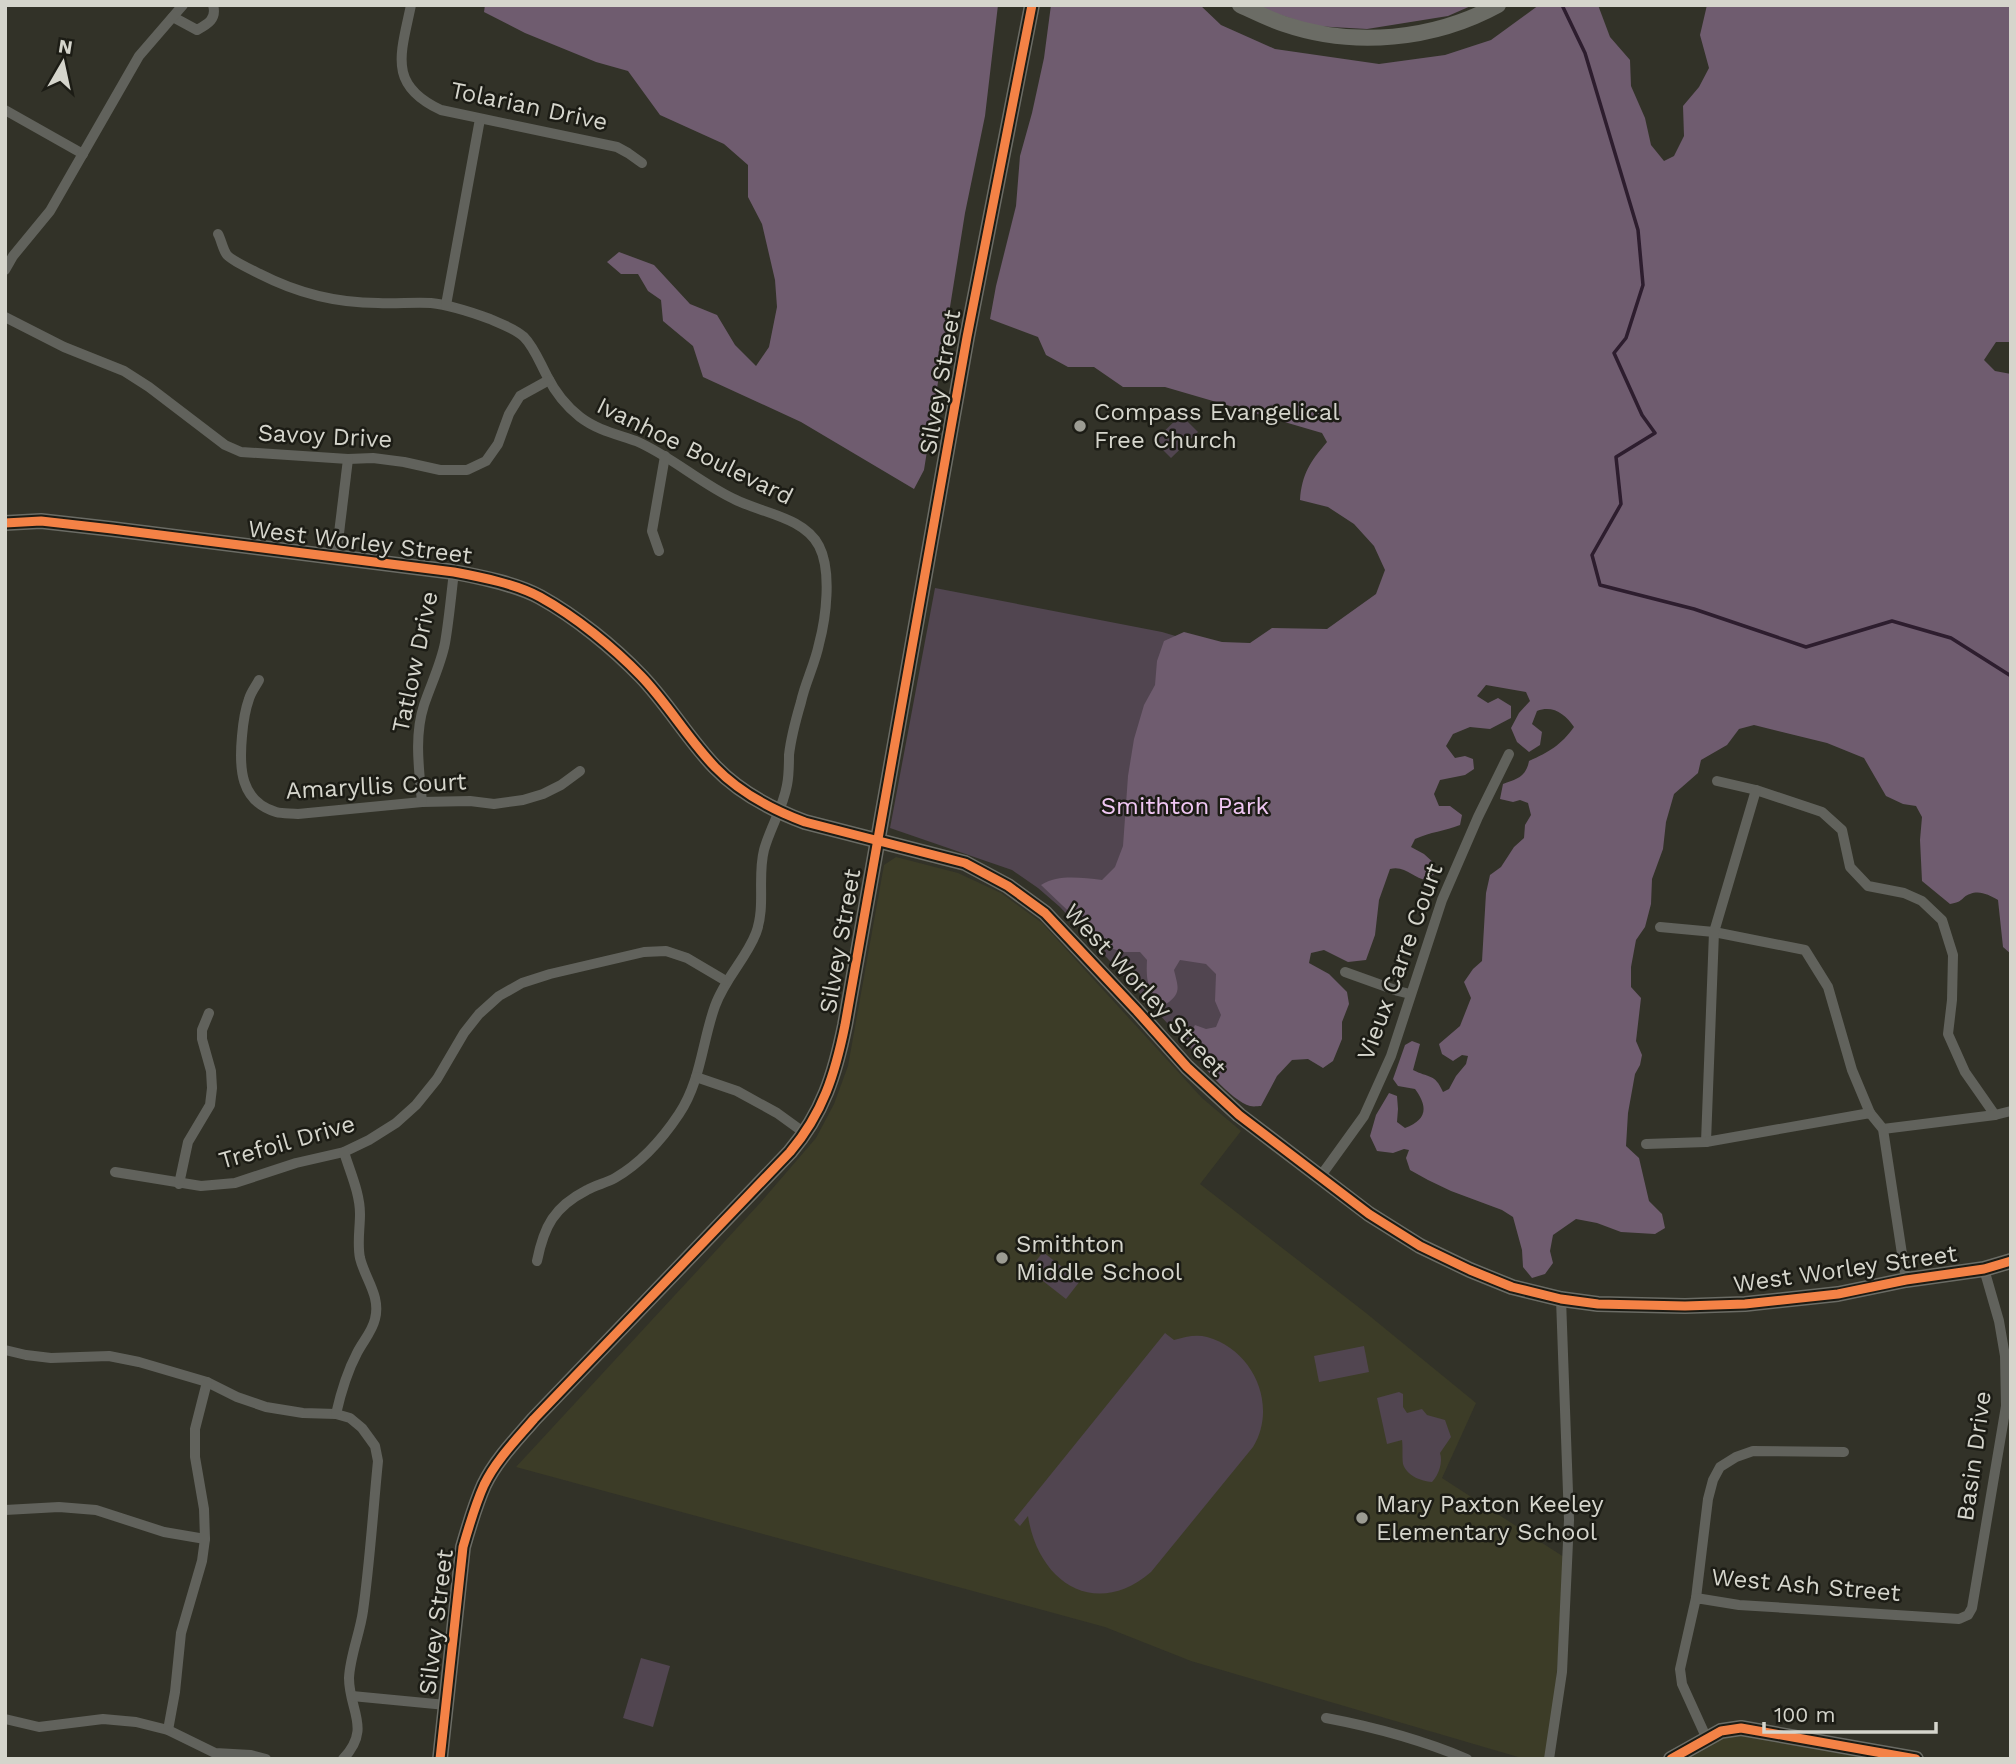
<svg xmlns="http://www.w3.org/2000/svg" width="2016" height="1764" font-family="'Work Sans',sans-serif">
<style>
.built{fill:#3c3c27}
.green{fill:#514550}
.forest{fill:#6f5c6f}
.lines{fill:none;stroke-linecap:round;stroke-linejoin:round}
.stream{stroke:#2d1d2e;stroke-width:3.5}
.street{stroke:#61625c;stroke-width:10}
.secondary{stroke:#6b6c65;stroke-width:16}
.cycleway-casing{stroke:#1c1c15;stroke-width:13}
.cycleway{stroke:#f48246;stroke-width:9}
.poi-dot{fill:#9c9c93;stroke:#1c1c15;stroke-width:2.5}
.labels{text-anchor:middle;stroke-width:5;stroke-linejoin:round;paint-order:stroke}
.street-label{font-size:24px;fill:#d5d5cc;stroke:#1c1c15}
.poi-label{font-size:24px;fill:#d5d5cc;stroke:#1c1c15;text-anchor:start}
.park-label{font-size:24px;fill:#f0c7f3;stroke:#1c1c15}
</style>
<rect width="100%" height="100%" fill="#323228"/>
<g class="built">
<path d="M896,857L958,873L1001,893L1042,923L1202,1098L1241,1131L1200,1184L1366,1313L1476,1403L1442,1478L1567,1559L1549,1759H1525L1191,1661L1105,1627L516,1467L761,1202L816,1138L834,1104L848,1066L884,865Z"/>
<path d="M1721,1731L1916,1759H1671Z"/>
</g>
<g class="green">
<path d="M1181,415L1198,432L1171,458L1154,441Z"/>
<path d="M935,588L1162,632L1409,705L1205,1064L1060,907L1038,888L1012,870L890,828Z"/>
<path d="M1043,1252L1080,1281L1066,1299L1029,1270Z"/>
<path d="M1165,1333L1174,1340C1185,1337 1196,1334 1207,1337C1254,1350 1278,1406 1253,1447L1151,1572C1095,1620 1038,1582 1028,1516L1020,1526L1014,1520Z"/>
<path d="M1364,1346L1369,1372L1319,1382L1314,1356Z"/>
<path d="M1399,1392L1403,1394V1407L1407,1413L1422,1409L1427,1415L1445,1420L1451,1437L1440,1453C1443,1462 1439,1475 1432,1482C1421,1481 1407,1476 1403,1464C1402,1457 1403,1447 1402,1440L1387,1444L1377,1398Z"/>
<path d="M641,1658L670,1666L653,1727L623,1718Z"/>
</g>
<g class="forest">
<path d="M485,5H998L985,116L965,213L924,470L914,489L801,422L703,377L693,346L663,321L661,300L648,291L638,274H621L607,262L619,252L654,265L690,304L717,315L735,345L756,366L769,347L777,307L775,280L762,224L748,197V165L724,144L660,115L628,71L596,62L525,33L484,12Z"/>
<path d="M1051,5H1200L1221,25L1275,49L1379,64L1445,55L1491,40L1539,5H1598L1610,37L1630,60L1631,86L1645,118L1651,145L1664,161L1674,156L1684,136L1683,106L1699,87L1709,68L1700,35L1707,5H2011V342H1996L1984,360L1995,371L2011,374V954L2003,947L1998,900C1989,895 1980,890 1970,894C1961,897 1964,902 1950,904L1922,881L1920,840L1922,817L1916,806L1903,804L1886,796L1864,758L1827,743L1754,725L1739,729L1727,745L1701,760L1698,773L1674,794L1666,822L1663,849L1652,879L1651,904L1645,927L1636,940L1631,967V987L1641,998L1636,1041L1642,1055L1640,1065L1635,1074L1628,1113L1626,1146L1639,1158L1649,1201L1662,1214L1665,1228L1655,1234L1621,1232L1597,1223L1576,1219L1553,1235L1550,1251L1553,1263L1545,1274L1532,1278L1523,1267L1522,1250L1513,1217L1502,1210L1451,1191L1428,1180L1410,1170L1406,1158L1409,1150L1404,1149L1393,1153L1377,1151L1370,1136L1376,1115L1389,1093L1397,1096L1398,1109L1397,1122L1405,1128C1426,1120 1429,1108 1415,1089L1398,1086L1393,1079L1405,1045L1412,1041L1420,1044L1413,1070C1428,1078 1435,1073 1443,1092L1449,1089L1456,1076L1466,1064L1468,1056L1462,1055L1453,1061L1442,1054L1439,1044L1460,1026L1471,998L1464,982L1473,969L1482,961L1486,893L1490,875L1501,867L1514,847L1524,838L1525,825L1531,815L1528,803L1520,800L1513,802L1500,799L1503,784C1517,779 1526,777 1529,761C1549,752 1561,745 1574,727C1565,714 1553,705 1537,711L1532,724L1542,732L1540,745L1529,752L1517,742L1511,728L1519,713L1530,701L1526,692L1486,685L1477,696L1488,703L1498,698L1511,706V718L1490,729L1470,727L1453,734L1446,746L1455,758L1465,756L1473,759L1474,769L1465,775L1440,780L1434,794L1439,806H1450L1462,815L1460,825C1445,831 1430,832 1415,839L1411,847L1424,854L1435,864V873L1427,880C1413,879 1406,865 1390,869L1379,900L1375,935L1366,960L1348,962L1324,950L1311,953L1309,963L1329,974L1347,992L1349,1004L1342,1022V1039L1333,1061L1323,1068L1308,1059L1292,1060L1277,1076L1261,1106C1258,1106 1254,1107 1250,1106C1232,1101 1198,1063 1191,1046C1188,1038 1191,1032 1195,1025L1206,1029L1216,1027L1221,1015L1215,1001L1216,974L1206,964L1180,960L1174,970C1178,987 1182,993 1166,1004C1147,993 1146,981 1147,960L1140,952H1124L1106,947L1041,885C1059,874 1081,878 1102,880L1115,867L1123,846L1128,776L1134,739L1144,705L1155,685L1157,661L1164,641L1184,632L1222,642L1250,643L1272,628L1327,629L1376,594L1385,570L1374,546L1354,524L1328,507L1300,500C1302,474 1310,462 1327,442L1322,433L1165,387H1123L1094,367H1068L1046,355L1038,337L990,319L996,286L1016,206L1020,156L1032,113L1044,58Z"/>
<path d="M1250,5H1473L1448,16L1367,29L1314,26Z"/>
</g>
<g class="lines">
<path class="stream" d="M1562,5L1585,53L1638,230L1643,285L1626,338L1614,353L1642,415L1655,433L1616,457L1621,504L1592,555L1600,585L1694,609L1806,647L1892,621L1951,638L2011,676"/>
<g class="street">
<path d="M411,5C401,54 387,85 441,110L617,147L628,153L642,163"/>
<path d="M173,17L197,30C208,24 217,19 213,5"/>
<path d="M5,110L83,154"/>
<path d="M218,234C221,239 223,250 227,255C232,261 252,270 260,274C297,293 336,303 378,303C395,304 413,302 431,303C451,305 471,312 490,319C501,324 514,328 524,337C534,347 540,363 547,376C555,392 566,406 580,417C597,430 616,434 636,441C671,456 700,483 734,499C761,513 804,517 819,546C832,571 826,618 819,644C815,664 805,683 801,702C796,719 791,737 789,755C789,765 789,775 787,785C783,808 770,828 764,850C757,877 766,906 756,933C746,959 725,978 715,1006C702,1042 701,1081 679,1114C663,1138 641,1163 615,1178C606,1183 596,1185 587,1190C554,1207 544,1226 537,1261"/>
<path d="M5,270L13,256L50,211L139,56L183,5"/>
<path d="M446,305L480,119"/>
<path d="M5,317L64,347L124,371L149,387L225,445L241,452L348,459L373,458L404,462L440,470H467L486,461L498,444L509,414L520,396L549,380"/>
<path d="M659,551L652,531L665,456"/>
<path d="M336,558L348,459"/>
<path d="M259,680C256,686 251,692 249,699C245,710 243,724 242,736C239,768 240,801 276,812C283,814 291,813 298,814L422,802L470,801L494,804L523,800L543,794L561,785L580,771"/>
<path d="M1717,781L1756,790L1822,812L1842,830L1850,867L1868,886L1904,893L1922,901L1942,920L1953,955L1952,1000L1948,1034L1965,1072L1995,1115"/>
<path d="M422,802C419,769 414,736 424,705C431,684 441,664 445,643C449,620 451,596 454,572"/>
<path d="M1660,927L1714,932L1805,950L1828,987L1852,1070L1870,1113"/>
<path d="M1345,972L1398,991L1410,994"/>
<path d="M696,1077L737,1091L777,1113L806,1134"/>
<path d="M1883,1129L1995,1115L2011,1111"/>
<path d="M1706,1142L1714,932L1756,790"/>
<path d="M1646,1144L1706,1142L1870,1113L1883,1129L1906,1280"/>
<path d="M115,1172L201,1186L235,1183L296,1163L344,1152L369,1140L396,1123L416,1105L437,1079L464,1033L479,1014L499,996L522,983L550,974L644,952L666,951L687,958L726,981"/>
<path d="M1320,1177L1364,1116L1391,1056L1442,900L1478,817L1509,754"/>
<path d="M179,1184L188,1142L210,1105L212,1088L211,1071L202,1039V1030L209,1013"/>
<path d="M5,1350L26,1355L51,1358L109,1356L139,1362L207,1382L237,1397L266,1407L303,1413L336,1414L350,1418L362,1428L370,1439L375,1446L378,1461C373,1511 370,1561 363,1611C360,1633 350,1656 349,1678C349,1711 372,1728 343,1759"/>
<path d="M336,1414C341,1392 347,1372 357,1353C363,1341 372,1332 375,1319C381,1296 365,1279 360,1258C357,1243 360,1229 360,1214C360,1193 350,1172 344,1152"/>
<path d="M5,1510L59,1507L96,1510L164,1532L205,1539"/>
<path d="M1696,1598L1708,1499L1713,1480L1720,1467L1736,1457L1753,1451L1844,1452"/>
<path d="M352,1696L446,1705"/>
<path d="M1326,1718C1374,1727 1422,1740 1467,1759"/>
<path d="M5,1719L39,1727L103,1719L136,1722L168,1730L215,1753L251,1755L266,1759"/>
<path d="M168,1730L175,1692L181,1633L202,1561L205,1539L204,1509L195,1457V1429L207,1382"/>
<path d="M1707,1739L1682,1684L1680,1669L1696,1598L1739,1605L1959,1619L1968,1615L1972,1608L2006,1406L2005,1356L1999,1321L1984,1269"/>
<path d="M1549,1759L1562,1672L1569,1520L1561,1299"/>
</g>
<g class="secondary">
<path d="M1240,5C1255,12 1269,19 1284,24C1354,48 1434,40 1498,5"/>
<path d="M5,523L41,521L112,529L454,572C481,577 516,584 540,597C576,617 613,647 641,676C668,704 688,739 715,767C739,792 773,810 805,822L965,863L1008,886L1045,913L1137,1011L1187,1067L1239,1115L1369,1214L1420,1246L1470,1270L1512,1287L1561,1299L1598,1304L1685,1306L1745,1304L1838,1294L1906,1280L1984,1269L2011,1261"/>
<path d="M440,1759L463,1547C469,1526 475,1505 484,1485C496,1460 516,1440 534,1419L790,1152C823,1113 835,1074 845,1025L967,337L1032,5"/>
<path d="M1671,1759L1721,1731L1741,1728L1916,1759"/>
</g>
<g class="cycleway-casing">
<g id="cycleway">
<path d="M5,523L41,521L112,529L454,572C481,577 516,584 540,597C576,617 613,647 641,676C668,704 688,739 715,767C739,792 773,810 805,822L965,863L1008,886L1045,913L1137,1011L1187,1067L1239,1115L1369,1214L1420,1246L1470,1270L1512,1287L1561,1299L1598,1304L1685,1306L1745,1304L1838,1294L1906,1280L1984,1269L2011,1261"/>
<path d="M440,1759L463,1547C469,1526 475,1505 484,1485C496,1460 516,1440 534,1419L790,1152C823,1113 835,1074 845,1025L967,337L1032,5"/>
<path d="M1671,1759L1721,1731L1741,1728L1916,1759"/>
</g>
</g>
<use href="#cycleway" class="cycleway"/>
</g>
<g class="poi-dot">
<circle cx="1080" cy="426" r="7"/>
<circle cx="1002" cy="1258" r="7"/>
<circle cx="1362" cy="1518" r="7"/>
</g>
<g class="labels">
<g class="street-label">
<text transform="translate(529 106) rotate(12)" y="8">Tolarian Drive</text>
<text transform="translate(940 382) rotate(-80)" y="8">Silvey Street</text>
<text transform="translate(325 436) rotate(3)" y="8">Savoy Drive</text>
<text transform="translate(695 451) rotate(26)" y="8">Ivanhoe Boulevard</text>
<text transform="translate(360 542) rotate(7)" y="8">West Worley Street</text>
<text transform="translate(415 662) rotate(-78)" y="8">Tatlow Drive</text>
<text transform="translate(376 786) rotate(-3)" y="8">Amaryllis Court</text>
<text transform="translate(840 941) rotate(-80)" y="8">Silvey Street</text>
<text transform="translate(1400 962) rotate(-70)" y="8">Vieux Carre Court</text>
<text transform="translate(1145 990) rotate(47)" y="8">West Worley Street</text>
<text transform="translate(287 1142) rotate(-16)" y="8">Trefoil Drive</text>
<text transform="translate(1845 1269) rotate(-8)" y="8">West Worley Street</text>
<text transform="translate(1974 1456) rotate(-82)" y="8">Basin Drive</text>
<text transform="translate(1806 1585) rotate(5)" y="8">West Ash Street</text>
<text transform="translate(436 1622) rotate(-83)" y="8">Silvey Street</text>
</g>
<g class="poi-label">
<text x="1094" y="420">Compass Evangelical<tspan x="1094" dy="28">Free Church</tspan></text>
<text x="1016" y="1252">Smithton<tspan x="1016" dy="28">Middle School</tspan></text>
<text x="1376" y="1512">Mary Paxton Keeley<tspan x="1376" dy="28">Elementary School</tspan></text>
</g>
<g class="park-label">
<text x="1185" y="814">Smithton Park</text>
</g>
</g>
<rect width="2016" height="1764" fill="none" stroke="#d5d5cc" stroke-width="14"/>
<g transform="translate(63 63) rotate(9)" stroke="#1c1c15" stroke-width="5" paint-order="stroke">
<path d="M0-5L12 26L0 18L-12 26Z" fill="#d5d5cc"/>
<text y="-10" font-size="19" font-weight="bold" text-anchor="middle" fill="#d5d5cc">N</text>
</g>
<path d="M1764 1722v10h172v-10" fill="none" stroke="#d5d5cc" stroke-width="3.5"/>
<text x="1774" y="1722" font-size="21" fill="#d5d5cc" stroke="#1c1c15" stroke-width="5" paint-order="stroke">100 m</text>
</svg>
